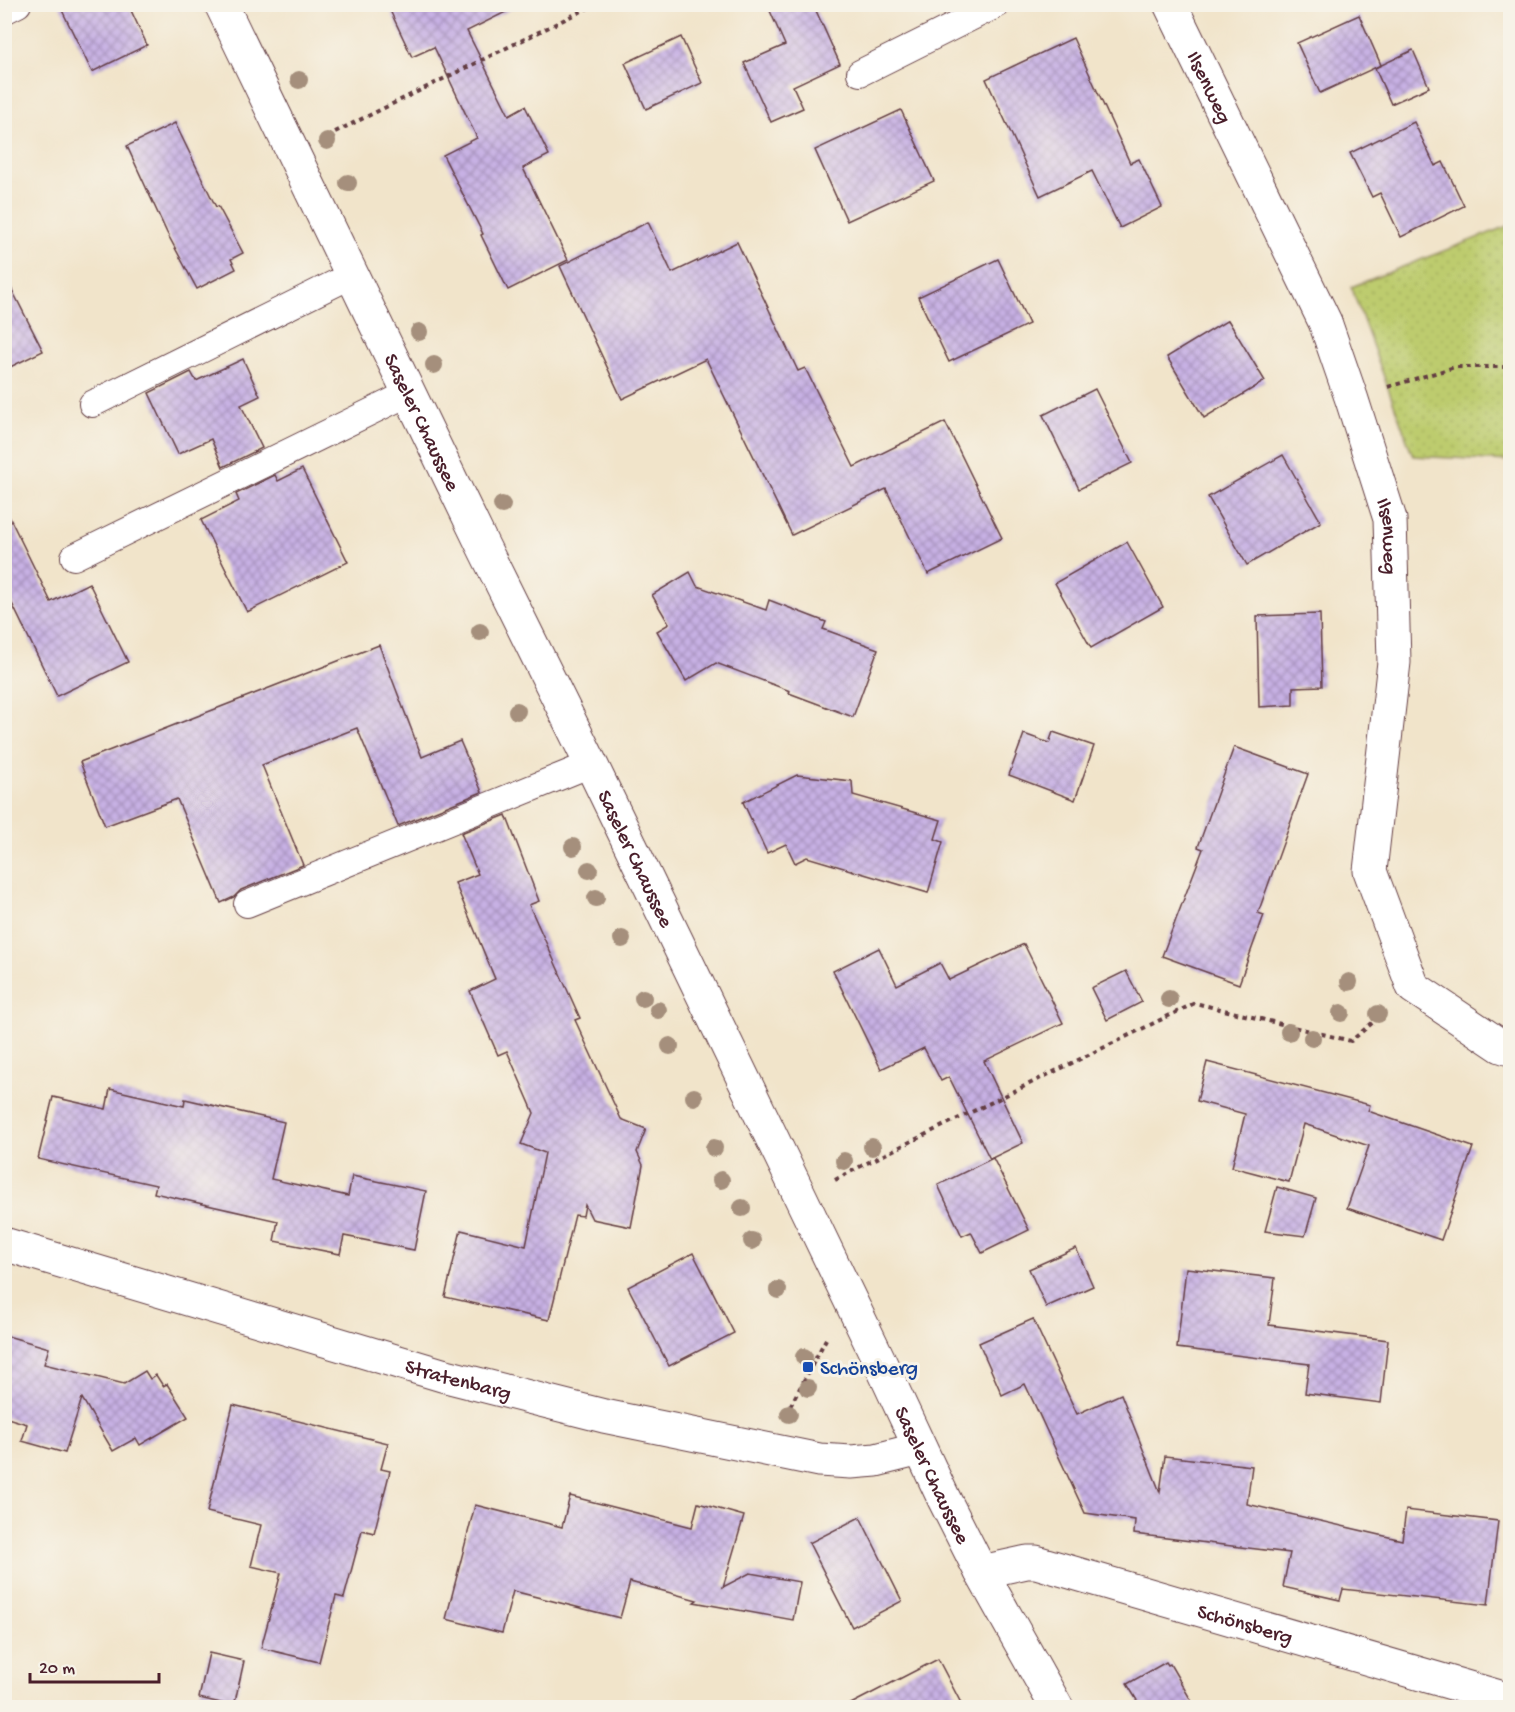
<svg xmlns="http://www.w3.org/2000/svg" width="1515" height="1712" font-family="'Gochi Hand',sans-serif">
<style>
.park{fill:url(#park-dots);stroke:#84764c;stroke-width:1.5}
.building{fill:url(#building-cross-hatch)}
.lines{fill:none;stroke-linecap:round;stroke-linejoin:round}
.lane-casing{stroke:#633d43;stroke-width:28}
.street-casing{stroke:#633d43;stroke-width:35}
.primary-casing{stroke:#633d43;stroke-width:35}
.path{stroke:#633d43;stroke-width:4;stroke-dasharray:4.5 4.5;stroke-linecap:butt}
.lane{stroke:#fff;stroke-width:26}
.street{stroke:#fff;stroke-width:33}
.primary{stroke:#fff;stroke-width:33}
.tree{fill:#a58f7c}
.transit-dot{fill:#1a4fb4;stroke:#f7f3e8;stroke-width:2}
.labels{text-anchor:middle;stroke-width:6;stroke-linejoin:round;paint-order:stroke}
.street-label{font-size:21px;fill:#4a1f2b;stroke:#f7f3e8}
.transit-label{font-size:21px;fill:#164399;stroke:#f7f3e8;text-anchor:start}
</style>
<defs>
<pattern id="park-dots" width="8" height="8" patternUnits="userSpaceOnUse" patternTransform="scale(1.5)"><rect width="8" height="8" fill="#bdcc6e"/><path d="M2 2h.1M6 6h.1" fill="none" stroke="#a4af5f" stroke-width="1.8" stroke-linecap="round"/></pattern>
<pattern id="building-cross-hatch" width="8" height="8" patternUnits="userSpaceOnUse" patternTransform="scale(1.5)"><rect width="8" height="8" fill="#c7b1e4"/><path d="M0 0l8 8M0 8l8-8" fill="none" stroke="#a48fb9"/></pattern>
</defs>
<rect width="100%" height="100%" fill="#f7f3e8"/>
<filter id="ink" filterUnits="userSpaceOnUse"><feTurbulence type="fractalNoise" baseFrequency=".0167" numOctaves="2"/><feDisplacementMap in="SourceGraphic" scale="12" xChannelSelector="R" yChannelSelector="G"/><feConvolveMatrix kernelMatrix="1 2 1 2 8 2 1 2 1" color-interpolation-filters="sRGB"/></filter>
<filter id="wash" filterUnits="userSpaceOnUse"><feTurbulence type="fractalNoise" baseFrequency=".008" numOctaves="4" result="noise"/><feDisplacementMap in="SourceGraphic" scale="24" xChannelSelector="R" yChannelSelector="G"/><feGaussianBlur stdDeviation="1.35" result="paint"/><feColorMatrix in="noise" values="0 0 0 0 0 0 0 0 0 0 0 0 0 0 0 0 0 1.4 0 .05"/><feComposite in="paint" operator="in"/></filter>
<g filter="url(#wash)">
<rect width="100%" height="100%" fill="#f1e4ca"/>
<path class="park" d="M1510,225V461L1413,456L1351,287Z"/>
<g id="blocks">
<g class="building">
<path d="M59,4H128L147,45L92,72Z"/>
<path d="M387,4H522L467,31L509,115L525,106L549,155L523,168L568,260L508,290L481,235L483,234L443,155L477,138L434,47L412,57Z"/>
<path d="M767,4H813L840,64L793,86L803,108L771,122L744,63L785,45Z"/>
<path d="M1359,15L1381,65L1320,93L1297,43Z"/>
<path d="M681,37L702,83L646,109L625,63Z"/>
<path d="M1073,38L1130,163L1139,159L1162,207L1120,228L1092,171L1040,196L986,79Z"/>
<path d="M1413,50L1429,87L1391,104L1375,68Z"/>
<path d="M901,110L934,181L847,221L815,150Z"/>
<path d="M1414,122L1435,166L1443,162L1464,206L1401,237L1380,193L1372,197L1350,153Z"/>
<path d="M175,123L216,207L218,206L243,253L231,259L236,269L197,289L167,233L127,146Z"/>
<path d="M648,222L672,273L737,242L798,371L805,368L854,467L945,422L1002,538L928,574L886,489L792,535L706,359L622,399L560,266Z"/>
<path d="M998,259L1029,324L949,362L918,297Z"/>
<path d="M4,274L43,351L4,370Z"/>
<path d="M1228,320L1265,381L1204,418L1167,357Z"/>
<path d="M243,359L260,396L241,405L262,448L223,467L211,439L178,454L149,393L191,372L196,381Z"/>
<path d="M1095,389L1132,463L1079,489L1043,415Z"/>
<path d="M1283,455L1321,522L1247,565L1208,497Z"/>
<path d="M302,469L348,562L247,612L201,520L239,501L236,494L275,475L278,481Z"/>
<path d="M4,506L51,602L89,583L128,662L57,696L4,587Z"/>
<path d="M1127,542L1163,607L1091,648L1055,583Z"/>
<path d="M690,572L697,586L766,610L769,600L826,622L823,629L878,649L853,717L789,693L790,691L716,663L686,681L657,631L669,624L652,595Z"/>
<path d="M1320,614L1322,686L1293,687V705L1259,707L1257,616Z"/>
<path d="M379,645L422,757L460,741L482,792L398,826L357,728L262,765L303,865L241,890L234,897L221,903L177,799L105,826L80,762Z"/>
<path d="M1053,732L1094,746L1075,800L1009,775L1024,734L1049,743Z"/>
<path d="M1234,747L1308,774L1258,913L1264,915L1239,984L1162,956L1203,849L1198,847Z"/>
<path d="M797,775L852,781L853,795L941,820L935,839L943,842L928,893L807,857L795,863L786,844L767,853L743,802Z"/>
<path d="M506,815L539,901L529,905L580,1018L575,1020L621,1119L646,1129L637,1152L643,1165L631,1227L592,1219L585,1205L583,1216L575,1215L549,1320L445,1297L461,1230L526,1246L545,1153L521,1144L534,1113L507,1051L498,1055L470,991L495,979L455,883L478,874L461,833Z"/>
<path d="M1024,944L1063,1023L984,1061L1023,1143L990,1159L949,1077L941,1081L924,1048L881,1069L833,971L879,948L897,985L940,963L949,980Z"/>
<path d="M1126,971L1142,1002L1107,1020L1091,988Z"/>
<path d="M1207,1062L1370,1105L1368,1111L1473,1147L1441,1240L1347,1208L1369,1146L1304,1124L1289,1182L1232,1167L1245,1114L1197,1101Z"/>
<path d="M110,1089L184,1106L185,1099L284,1122L271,1179L348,1196L352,1176L426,1191L414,1250L344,1236L340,1254L274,1241L278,1221L154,1193L156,1185L38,1159L53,1097L106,1109Z"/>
<path d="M993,1158L1029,1230L982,1253L971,1232L962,1236L938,1185Z"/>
<path d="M1277,1187L1316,1198L1305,1236L1265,1231Z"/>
<path d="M1076,1248L1093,1286L1046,1307L1029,1269Z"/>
<path d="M693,1253L734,1333L669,1366L628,1287Z"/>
<path d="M1186,1268L1275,1278L1269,1325L1388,1340L1381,1403L1305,1393L1309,1364L1177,1348Z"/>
<path d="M1033,1319L1077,1414L1121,1394L1160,1492L1165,1456L1252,1466L1247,1504L1402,1540L1406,1510L1498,1521L1488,1605L1343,1589L1340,1600L1283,1587L1290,1553L1134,1534L1135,1520L1085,1513L1025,1384L1002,1395L979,1343Z"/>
<path d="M4,1335L49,1348L44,1364L124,1384L145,1371L150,1379L156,1375L163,1386L167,1384L188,1417L140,1445L136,1438L113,1451L82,1398L65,1453L22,1441L27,1424L4,1417Z"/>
<path d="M233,1405L388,1443L381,1469L390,1471L374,1533L362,1530L344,1598L336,1596L319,1662L261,1648L281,1573L251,1566L261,1525L207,1512Z"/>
<path d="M570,1496L692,1527L698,1503L744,1516L723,1587L750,1573L800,1582L793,1620L694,1602L697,1600L630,1582L620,1618L513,1591L502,1633L446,1619L475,1505L562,1527Z"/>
<path d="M860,1517L902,1601L852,1627L809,1543Z"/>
<path d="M209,1653L244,1661L234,1706L199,1698Z"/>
<path d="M938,1659L963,1707H845Z"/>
<path d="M1166,1662L1168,1665L1170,1664L1195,1707H1141L1127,1684Z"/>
</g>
</g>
</g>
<g filter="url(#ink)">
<use href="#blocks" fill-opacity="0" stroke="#633d43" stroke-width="1.5"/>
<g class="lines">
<g class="lane-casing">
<g id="lane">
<path d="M4,11L18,4"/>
<path d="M860,73L998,4"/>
<path d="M92,404L352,275"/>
<path d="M74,557L409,393"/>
<path d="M247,904L591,764"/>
</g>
</g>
<g class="street-casing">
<g id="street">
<path id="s1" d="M1170,4L1325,322L1352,400L1390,519L1394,662L1370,871L1413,987L1501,1046L1510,1049"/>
<path id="s2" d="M4,1244L442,1375L604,1416L819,1460L851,1462L876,1460L920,1449"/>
<path id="s3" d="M981,1572L1027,1562H1036L1510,1700"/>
</g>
</g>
<g class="primary-casing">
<g id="primary">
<path id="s4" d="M221,4L482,544L591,764L801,1198L878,1358L944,1499L981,1572L1057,1708"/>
</g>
</g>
<g class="path">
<path d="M327,136L596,4"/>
<path d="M1388,387L1455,367H1510"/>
<path d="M835,1180L867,1163L1195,1003L1351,1041L1385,1012"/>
<path d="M786,1414L826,1339"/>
</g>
<use href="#lane" class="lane"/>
<use href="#street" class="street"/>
<use href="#primary" class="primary"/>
</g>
<g class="tree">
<circle cx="299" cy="80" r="9"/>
<circle cx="327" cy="141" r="9"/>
<circle cx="348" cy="183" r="9"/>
<circle cx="419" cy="332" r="9"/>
<circle cx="434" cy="365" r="9"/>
<circle cx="502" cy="505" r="9"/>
<circle cx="480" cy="632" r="9"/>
<circle cx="517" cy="711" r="9"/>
<circle cx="573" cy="847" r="9"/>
<circle cx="589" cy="870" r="9"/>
<circle cx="596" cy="898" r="9"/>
<circle cx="622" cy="939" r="9"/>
<circle cx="1349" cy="982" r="9"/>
<circle cx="643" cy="998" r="9"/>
<circle cx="1169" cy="999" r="9"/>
<circle cx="658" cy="1010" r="9"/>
<circle cx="1341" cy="1013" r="9"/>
<circle cx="1378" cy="1014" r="9"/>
<circle cx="1289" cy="1032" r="9"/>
<circle cx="1312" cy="1038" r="9"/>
<circle cx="670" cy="1046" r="9"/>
<circle cx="694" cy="1097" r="9"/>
<circle cx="872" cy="1147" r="9"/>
<circle cx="714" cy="1148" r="9"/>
<circle cx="844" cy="1161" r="9"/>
<circle cx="721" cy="1180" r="9"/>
<circle cx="742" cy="1208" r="9"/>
<circle cx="752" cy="1241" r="9"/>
<circle cx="778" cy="1290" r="9"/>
<circle cx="804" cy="1357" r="9"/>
<circle cx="808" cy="1388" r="9"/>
<circle cx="789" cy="1414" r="9"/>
</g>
</g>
<rect class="transit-dot" x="802" y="1361" width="12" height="12" rx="3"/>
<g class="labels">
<g class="street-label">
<text dy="7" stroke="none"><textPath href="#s1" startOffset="92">Ilsenweg</textPath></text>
<text dy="7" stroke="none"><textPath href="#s4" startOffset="464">Saseler Chaussee</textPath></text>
<text dy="7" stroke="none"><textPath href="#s1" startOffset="578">Ilsenweg</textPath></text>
<text dy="7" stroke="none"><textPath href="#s4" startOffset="950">Saseler Chaussee</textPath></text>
<text dy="7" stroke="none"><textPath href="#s2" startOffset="474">Stratenbarg</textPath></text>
<text dy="7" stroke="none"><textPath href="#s4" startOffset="1634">Saseler Chaussee</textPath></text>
<text dy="7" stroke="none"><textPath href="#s3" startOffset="274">Schönsberg</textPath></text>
</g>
<g class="transit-label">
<text x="820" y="1374">Schönsberg</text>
</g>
</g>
<rect width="1515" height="1712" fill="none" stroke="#f7f3e8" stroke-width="24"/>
<path d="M30 1673v9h129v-9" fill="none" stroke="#4a1f2b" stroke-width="3"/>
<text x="39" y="1673" font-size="18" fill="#4a1f2b" stroke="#f7f3e8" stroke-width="4.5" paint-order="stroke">20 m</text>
</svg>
